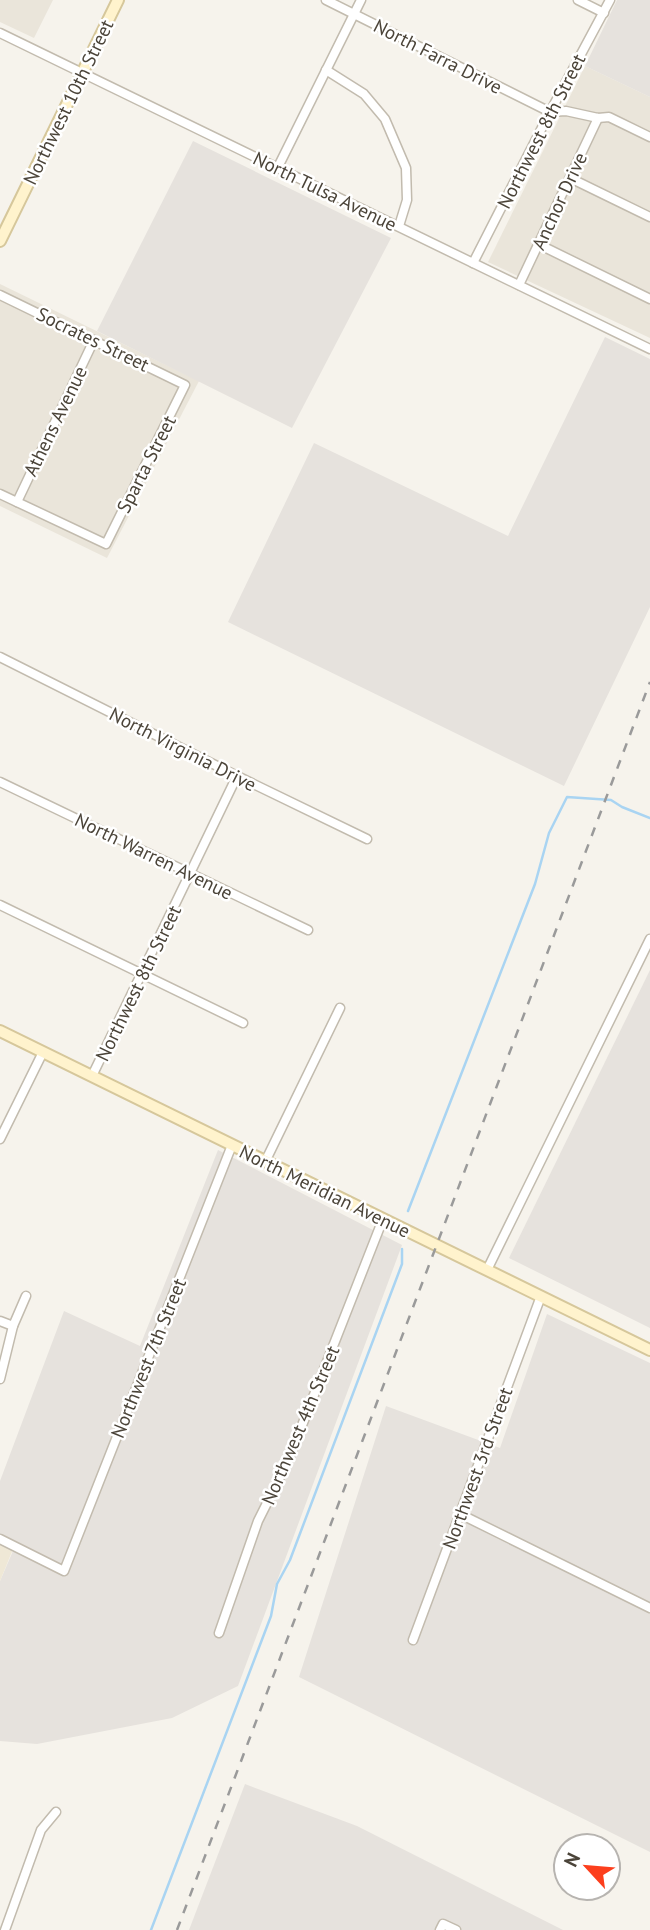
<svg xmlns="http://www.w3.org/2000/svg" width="650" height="1930" font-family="'PT Sans',sans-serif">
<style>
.residential{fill:#eae5da}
.industrial{fill:#e6e2dd}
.education{fill:#efe8d6}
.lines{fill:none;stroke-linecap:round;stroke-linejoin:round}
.stream{stroke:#a9d4f2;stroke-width:2.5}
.street-casing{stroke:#c2bbae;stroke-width:11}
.secondary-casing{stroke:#d6c79b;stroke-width:14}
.street{stroke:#fff;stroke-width:8}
.secondary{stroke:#fff3cd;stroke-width:10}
.rail{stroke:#9a9a9a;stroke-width:2.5;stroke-dasharray:9 9;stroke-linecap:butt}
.labels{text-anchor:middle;stroke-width:5;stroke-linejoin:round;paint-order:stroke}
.street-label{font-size:19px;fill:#4b4439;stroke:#fff}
</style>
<rect width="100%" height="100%" fill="#f6f3ec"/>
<g class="residential">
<path d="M0,0H53L34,38L0,22Z"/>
<path d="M585,66L650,97V338L488,262Z"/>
<path d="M0,284L199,381L107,558L0,506Z"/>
</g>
<g class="industrial">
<path d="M617,0H650V97L585,66Z"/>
<path d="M193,141L391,238L292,428L97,331Z"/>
<path d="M605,337L650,359V607L564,786L228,622L314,443L508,536Z"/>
<path d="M650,970V1328L509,1258Z"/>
<path d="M218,1150L402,1245L238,1686L172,1718L37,1744L0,1741V1581L16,1544L0,1536V1481L64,1311L140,1346Z"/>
<path d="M547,1314L650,1363V1852L299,1677L386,1406L500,1448Z"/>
<path d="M245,1784L357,1826L563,1930H189Z"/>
</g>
<path class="education" d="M0,1542L13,1549L0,1581Z"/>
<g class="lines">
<g class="stream">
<path d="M408,1211L535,884L549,833L567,797L611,800L622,807L650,818"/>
<path d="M151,1930L271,1616L277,1584L290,1560L402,1264V1249"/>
</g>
<g class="street-casing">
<g id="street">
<path d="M326,0L550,112L566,111L598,118L609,117L650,137"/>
<path d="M578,0L604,13"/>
<path d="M0,33L650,349"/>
<path d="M326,70L364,94L385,119L406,168L407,200L399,226"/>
<path d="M278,167L361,0"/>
<path d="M570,178L650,217"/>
<path d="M538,244L650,299"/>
<path d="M473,263L550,112L610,0"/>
<path d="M519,285L598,118"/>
<path d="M0,295L185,385L106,544L0,494"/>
<path d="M17,502L94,340"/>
<path d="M0,657L237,776L367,839"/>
<path d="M0,782L308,930"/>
<path d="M0,905L243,1023"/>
<path d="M92,1076L237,776"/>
<path d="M0,1139L43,1052"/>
<path d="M265,1162L340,1008"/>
<path d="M487,1270L650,939"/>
<path d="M0,1321L13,1326"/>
<path d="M0,1379L13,1326L26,1296"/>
<path d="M460,1514L650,1608"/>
<path d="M0,1539L64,1571L232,1145"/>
<path d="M219,1633L258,1521L288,1461L383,1219"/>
<path d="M413,1640L541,1296"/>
<path d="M5,1930L41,1830L56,1812"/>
<path d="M440,1930L443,1924L456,1930"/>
</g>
</g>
<g class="secondary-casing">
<g id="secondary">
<path d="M0,241L118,0"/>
<path d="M0,1031L650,1350"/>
</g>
</g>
<use href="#street" class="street"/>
<use href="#secondary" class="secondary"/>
<path class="rail" d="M177,1930L650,682"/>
</g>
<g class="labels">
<g class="street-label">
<text transform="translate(438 56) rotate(27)" y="7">North Farra Drive</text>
<text transform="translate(68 102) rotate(-64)" y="7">Northwest 10th Street</text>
<text transform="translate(541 131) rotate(-63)" y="7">Northwest 8th Street</text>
<text transform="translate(325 191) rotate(26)" y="7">North Tulsa Avenue</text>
<text transform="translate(559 201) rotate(-65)" y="7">Anchor Drive</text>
<text transform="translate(93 339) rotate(26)" y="7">Socrates Street</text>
<text transform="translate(55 421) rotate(-64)" y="7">Athens Avenue</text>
<text transform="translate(146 464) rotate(-63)" y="7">Sparta Street</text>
<text transform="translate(183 749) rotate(27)" y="7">North Virginia Drive</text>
<text transform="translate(154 856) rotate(26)" y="7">North Warren Avenue</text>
<text transform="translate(138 983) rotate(-64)" y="7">Northwest 8th Street</text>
<text transform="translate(325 1191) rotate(26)" y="7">North Meridian Avenue</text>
<text transform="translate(148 1358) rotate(-68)" y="7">Northwest 7th Street</text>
<text transform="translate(300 1425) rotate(-67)" y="7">Northwest 4th Street</text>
<text transform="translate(477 1468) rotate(-70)" y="7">Northwest 3rd Street</text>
</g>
</g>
<g transform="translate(587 1867) rotate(296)"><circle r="33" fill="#ffffff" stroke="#b7b4b0" stroke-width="2"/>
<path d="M0-5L12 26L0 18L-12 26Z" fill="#fc3f1d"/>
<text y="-10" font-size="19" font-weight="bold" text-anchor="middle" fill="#4b4439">N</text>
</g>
</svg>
